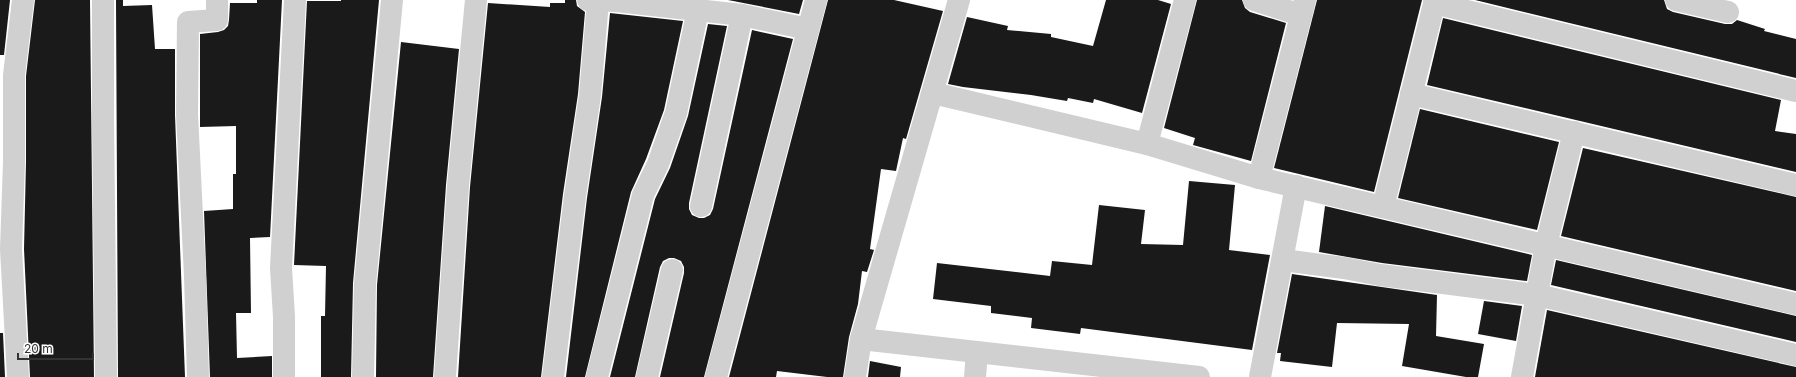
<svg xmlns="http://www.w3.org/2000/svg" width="1796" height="377" font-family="Inter,sans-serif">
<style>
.building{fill:#1a1a1a}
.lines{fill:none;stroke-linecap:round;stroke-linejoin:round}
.minor{stroke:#d0d0d0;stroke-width:22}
</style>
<rect width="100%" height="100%" fill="#fff"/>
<g class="building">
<path d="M0,0H10L4,55H0Z"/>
<path d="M35,0H90L94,377H30L24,249L26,162V76Z"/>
<path d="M116,0H123V6L152,5L155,49H175V115L185,377H118Z"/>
<path d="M257,0H282L270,237L250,238L251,313H236L237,358L272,356V377H210L204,211L233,209V174H236V126L200,127V34L218,32L224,30L228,26L229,20L230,3H257Z"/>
<path d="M341,0H379L353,283L351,377H321V316H325L326,266L294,265L307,1H341Z"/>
<path d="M565,0H576L577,6L585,12L578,94L563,194L541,377H458L470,187L488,3L550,7V3H565Z"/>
<path d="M728,0H803L799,14Z"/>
<path d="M828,0H894L943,11L906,139L903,138L896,171L881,169L870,249L874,250L867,272L862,271L858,304L849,337L843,377H827L777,371L776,377H729Z"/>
<path d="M1106,0H1158L1171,4L1142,113L1094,99L1093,103L1068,98L1067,101L1031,95L963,87L948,84L967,17L1008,26L1007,30L1051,34V37L1093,46Z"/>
<path d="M1197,0H1242L1245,8L1250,12L1286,23L1251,161L1193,145L1195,138L1164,128Z"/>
<path d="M1317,0H1422L1374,192L1274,168Z"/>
<path d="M1475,0H1664L1667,9L1673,12L1725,24H1732L1737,20L1765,29L1764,31L1796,39V78Z"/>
<path d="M610,13L683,21L664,110L646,159L631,192L585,377H566L587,198L602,97Z"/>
<path d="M1443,18L1781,100L1775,131L1796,134V172L1427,85Z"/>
<path d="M708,24L727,26L689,203V209L692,215L699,218H704L710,215L713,209L752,30L793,39L704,377H660L684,273V267L681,261L674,258H669L663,261L660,267L635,377H610L655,199L670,168L688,116Z"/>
<path d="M401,42L459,49L446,185L433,377H376L377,285Z"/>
<path d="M1420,109L1559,142L1537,230L1398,198Z"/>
<path d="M1583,148L1796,197V291L1561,236Z"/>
<path d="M1189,181L1235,185L1229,250L1270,255L1252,350L1081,328L1080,334L1031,328L1032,318L991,313V306L933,299L937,263L1050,276L1052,261L1092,265L1099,205L1145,210L1141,244L1183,245Z"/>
<path d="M1325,206L1532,255L1527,281L1382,263L1319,252Z"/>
<path d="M1556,260L1796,316V342L1551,285Z"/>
<path d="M1292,274L1437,295L1436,336L1484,344L1478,377H1466L1402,366L1409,324L1337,323L1332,367L1280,361L1281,353H1277Z"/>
<path d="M1484,301L1522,306L1516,341L1478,334Z"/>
<path d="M1547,310L1796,367V377H1535Z"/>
<path d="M0,333H3L5,377H0Z"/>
<path d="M870,361L901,367L900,377H868Z"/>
</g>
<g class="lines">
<g class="minor">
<path d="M103,0V122L106,377"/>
<path d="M588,0L616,1L742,15L808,29"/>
<path d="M1254,0L1301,15"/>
<path d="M1676,0L1728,12"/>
<path d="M1434,3L1796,91"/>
<path d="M933,93L1147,144L1259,178L1796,304"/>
<path d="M1411,94L1796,185"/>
<path d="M1147,144L1185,0"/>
<path d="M1259,178L1305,0"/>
<path d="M701,206L742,15"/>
<path d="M1383,207L1435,0"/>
<path d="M1283,260L1344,268L1380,275L1537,295L1796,355"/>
<path d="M861,339L1199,377"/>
<path d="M18,377L11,249L14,162V75L23,0"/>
<path d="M198,377L195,276L187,114L188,22L217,20V0"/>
<path d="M284,377V317L281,268L295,0"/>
<path d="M363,377L365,284L392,0"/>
<path d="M445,377L458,186L476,0"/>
<path d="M553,377L575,196L590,95L598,1"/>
<path d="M597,377L643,195L658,164L676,113L698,10"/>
<path d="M647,377L672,270"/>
<path d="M716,377L816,0"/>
<path d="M855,377L861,339L959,0"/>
<path d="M975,377L977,352"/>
<path d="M1260,377L1296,186"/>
<path d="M1522,377L1546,245L1574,132"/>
</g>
</g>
<path d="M18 353v6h75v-6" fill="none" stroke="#333333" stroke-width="2"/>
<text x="24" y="353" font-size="12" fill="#333333" stroke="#ffffff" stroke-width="3" paint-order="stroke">20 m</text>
</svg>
